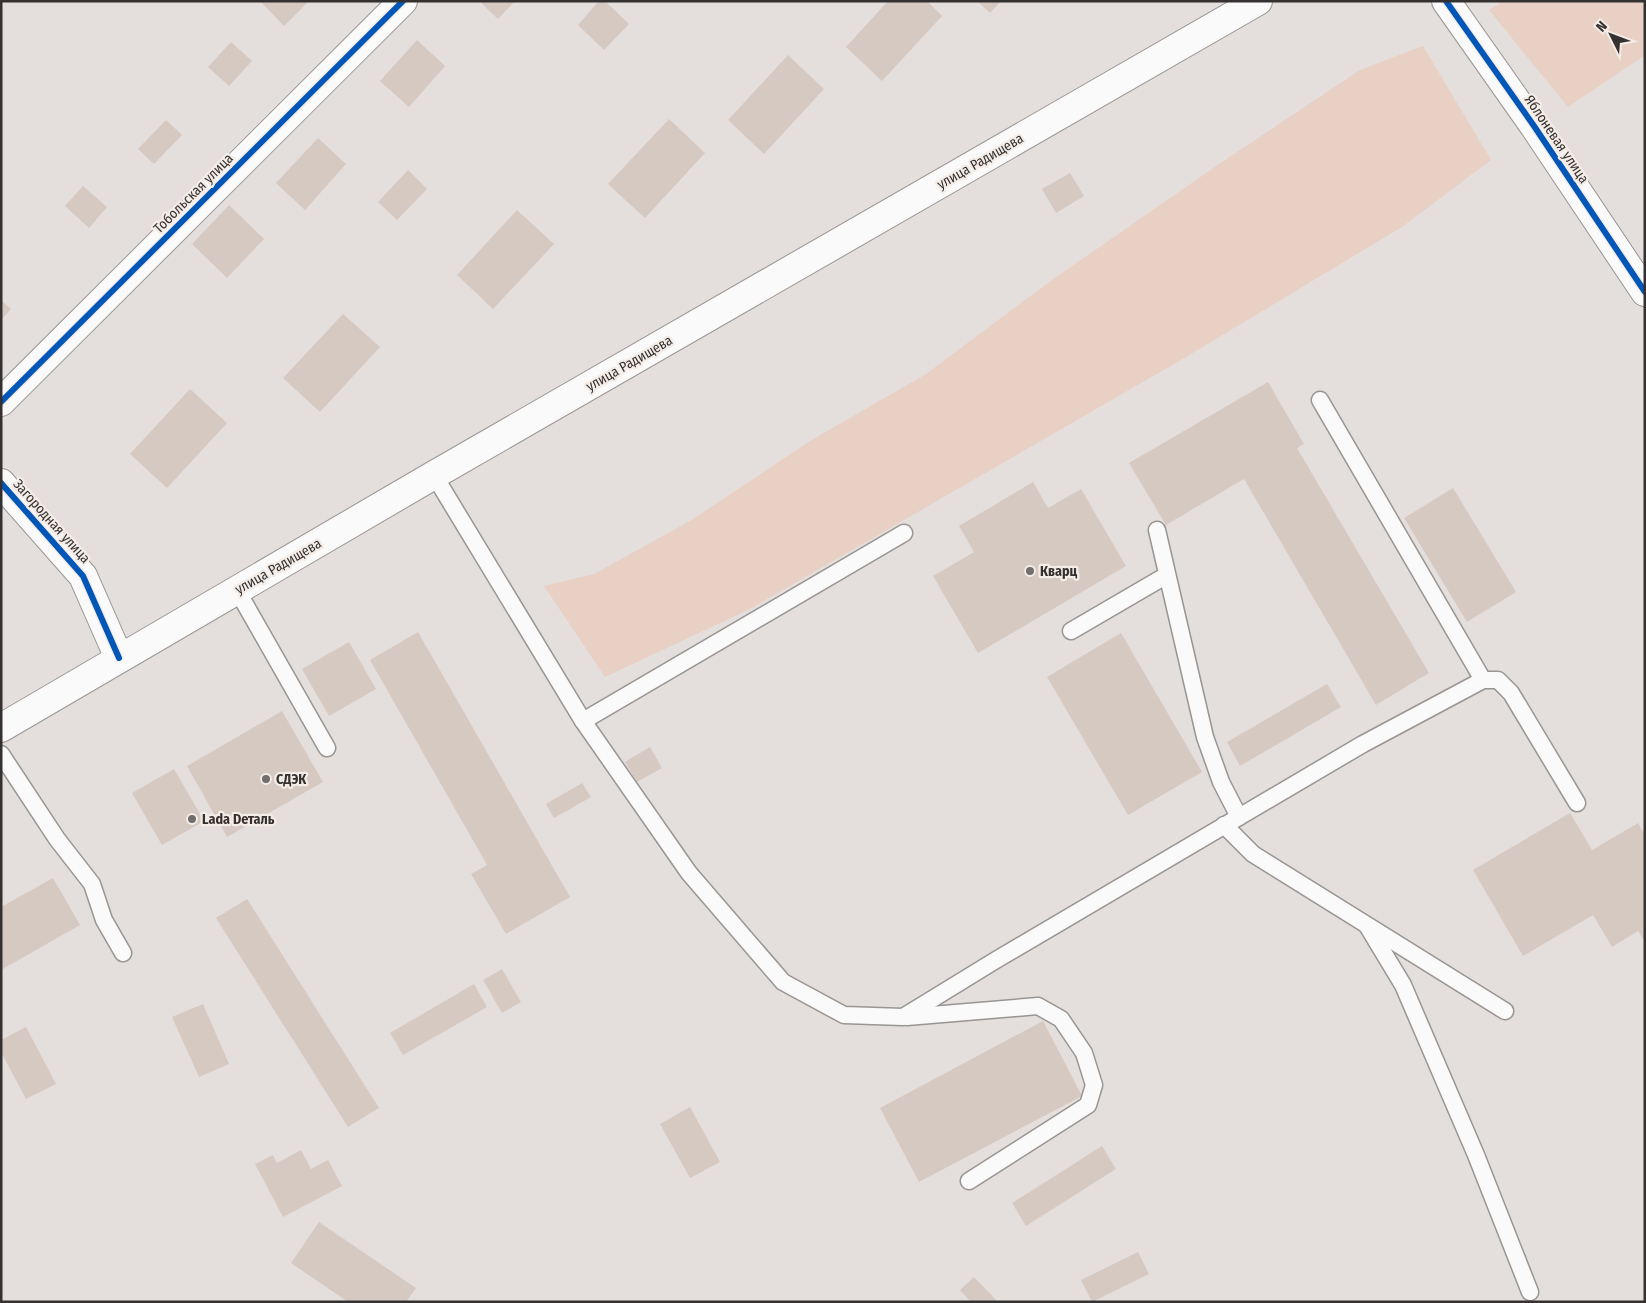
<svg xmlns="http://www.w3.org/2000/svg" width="1646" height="1303" font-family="'Fira Sans Condensed',sans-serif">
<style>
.green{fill:#e8d0c4}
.building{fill:#d6c9c2}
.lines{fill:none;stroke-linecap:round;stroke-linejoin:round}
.service-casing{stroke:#989593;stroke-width:19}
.minor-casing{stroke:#989593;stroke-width:30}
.tertiary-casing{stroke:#989593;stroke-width:30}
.secondary-casing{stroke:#989593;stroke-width:30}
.service{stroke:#fbfafa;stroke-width:16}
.minor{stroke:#fbfafa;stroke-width:28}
.tertiary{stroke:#fbfafa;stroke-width:28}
.secondary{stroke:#fbfafa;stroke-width:28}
.cycleway-casing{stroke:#f4ece7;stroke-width:9}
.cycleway{stroke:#0057b8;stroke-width:6}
.poi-dot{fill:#726e6d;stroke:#f4ece7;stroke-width:2}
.labels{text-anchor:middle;stroke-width:4.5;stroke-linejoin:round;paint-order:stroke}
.street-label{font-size:14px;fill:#353130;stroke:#f4ece7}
.poi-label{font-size:14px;font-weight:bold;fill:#353130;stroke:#f4ece7;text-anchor:start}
</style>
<rect width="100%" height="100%" fill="#e4dfdd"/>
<g class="green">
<path d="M1503,1H1645V55L1568,107L1489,10Z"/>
<path d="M1423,46L1491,160L1402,227L1181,360L750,609L605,677L544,586L594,574L690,521L810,441L926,374L1052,280L1219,164L1360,70Z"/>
</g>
<g class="building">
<path d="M260,1H309L284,26Z"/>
<path d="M479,1H515L498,19Z"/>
<path d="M599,1H605L629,24L604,50L578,25Z"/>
<path d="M888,1H927L942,16L882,81L846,47Z"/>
<path d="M977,1H1001L990,13Z"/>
<path d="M417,40L445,66L409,107L380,81Z"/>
<path d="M231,42L252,61L229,86L208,67Z"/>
<path d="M788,55L824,89L764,154L728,120Z"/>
<path d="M669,119L705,153L645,218L608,184Z"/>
<path d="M166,120L182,135L154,164L138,149Z"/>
<path d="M318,138L346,164L305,210L276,183Z"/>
<path d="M408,170L427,189L397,220L378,202Z"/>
<path d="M1070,173L1084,196L1056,213L1042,189Z"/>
<path d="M83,186L107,207L89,228L65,206Z"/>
<path d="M229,205L264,239L227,278L192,244Z"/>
<path d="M517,210L554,244L493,309L457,275Z"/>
<path d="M1,300L11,309L1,320Z"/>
<path d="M343,314L380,347L320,412L283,378Z"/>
<path d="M1268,382L1304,444L1297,448L1429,673L1376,705L1244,479L1166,525L1129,463Z"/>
<path d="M190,389L227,423L167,488L130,454Z"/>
<path d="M1033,482L1048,508L1081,489L1126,566L978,653L933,576L974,552L959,526Z"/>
<path d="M1453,488L1516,592L1467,622L1404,518Z"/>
<path d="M418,632L570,897L506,934L471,874L487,865L370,660Z"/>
<path d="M1121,633L1202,772L1128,815L1047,677Z"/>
<path d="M349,642L376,689L329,716L302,669Z"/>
<path d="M1327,684L1341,707L1240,766L1227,742Z"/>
<path d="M282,711L323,782L227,837L187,766Z"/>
<path d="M650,747L662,768L637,782L625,762Z"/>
<path d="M174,769L204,821L162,845L132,793Z"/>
<path d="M582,783L591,797L554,818L546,804Z"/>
<path d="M1570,813L1592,850L1638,823L1645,835V942L1638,931L1612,947L1593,915L1523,956L1473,870Z"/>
<path d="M53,878L80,925L1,970V907Z"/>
<path d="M247,899L379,1108L348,1127L216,918Z"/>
<path d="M502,969L521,1002L502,1013L483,980Z"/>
<path d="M474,984L487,1007L403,1055L390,1033Z"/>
<path d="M203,1004L229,1064L199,1077L172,1017Z"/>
<path d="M1043,1021L1082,1096L919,1182L880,1108Z"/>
<path d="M26,1027L56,1084L26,1099L1,1052V1040Z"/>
<path d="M690,1107L720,1162L690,1178L660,1124Z"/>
<path d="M1102,1146L1116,1169L1026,1226L1012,1203Z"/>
<path d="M301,1150L311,1169L328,1160L342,1186L283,1217L255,1164L273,1155L277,1163Z"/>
<path d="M319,1222L416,1288L406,1302H348L291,1263Z"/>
<path d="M1138,1252L1149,1274L1092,1302L1081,1280Z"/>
<path d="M974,1277L998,1302H971L960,1290Z"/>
</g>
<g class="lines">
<g class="service-casing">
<g id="service">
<path d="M1320,400L1483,680"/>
<path d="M434,475L583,721L689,873L783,982L844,1015L903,1017L996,960L1363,744L1483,680H1498L1511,693L1577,803"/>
<path d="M1157,530L1205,737L1221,782L1239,817"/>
<path d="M237,590L327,748"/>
<path d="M1071,631L1167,575"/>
<path d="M583,721L904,533"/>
<path d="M1,754L57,839L92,884L104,920L123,953"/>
<path d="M1224,825L1253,854L1505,1011"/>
<path d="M1368,927L1403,985L1476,1155L1530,1292"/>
<path d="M907,1017L1038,1006L1061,1019L1084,1053L1094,1085L1088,1105L969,1181"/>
</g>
</g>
<g class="minor-casing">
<g id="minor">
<path d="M1,402L403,1"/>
<path d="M1,483L83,576L119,658"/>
</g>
</g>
<g class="tertiary-casing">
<path id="tertiary" d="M1446,1L1534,126L1645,292"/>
</g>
<g class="secondary-casing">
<path id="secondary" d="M1,728L434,475L1258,1"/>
</g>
<use href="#service" class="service"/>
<use href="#minor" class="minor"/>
<use href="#tertiary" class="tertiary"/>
<use href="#secondary" class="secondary"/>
<g class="cycleway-casing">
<g id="cycleway">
<path d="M1446,1L1534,126L1645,292"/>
<path d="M1,402L403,1"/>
<path d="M1,483L83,576L119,658"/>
</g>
</g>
<use href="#cycleway" class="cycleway"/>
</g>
<g class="poi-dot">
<circle cx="1030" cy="571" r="5"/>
<circle cx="266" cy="779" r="5"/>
<circle cx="192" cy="819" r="5"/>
</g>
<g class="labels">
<g class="street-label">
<text transform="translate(1557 139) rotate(56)" y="5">Яблоневая улица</text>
<text transform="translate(980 161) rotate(-30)" y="5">улица Радищева</text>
<text transform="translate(193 193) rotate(-45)" y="5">Тобольская улица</text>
<text transform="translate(629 363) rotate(-30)" y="5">улица Радищева</text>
<text transform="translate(52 521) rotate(48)" y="5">Загородная улица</text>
<text transform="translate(278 566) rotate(-30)" y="5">улица Радищева</text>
</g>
<g class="poi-label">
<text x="1040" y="576">Кварц</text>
<text x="276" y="784">СДЭК</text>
<text x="202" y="824">Lada Dеталь</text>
</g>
</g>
<rect width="1646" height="1303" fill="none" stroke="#353130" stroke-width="5"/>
<g transform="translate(1611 35) rotate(312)" stroke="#f4ece7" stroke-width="4" paint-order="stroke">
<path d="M0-4L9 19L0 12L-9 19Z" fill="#353130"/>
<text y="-8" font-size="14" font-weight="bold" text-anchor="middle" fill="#353130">N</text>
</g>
</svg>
